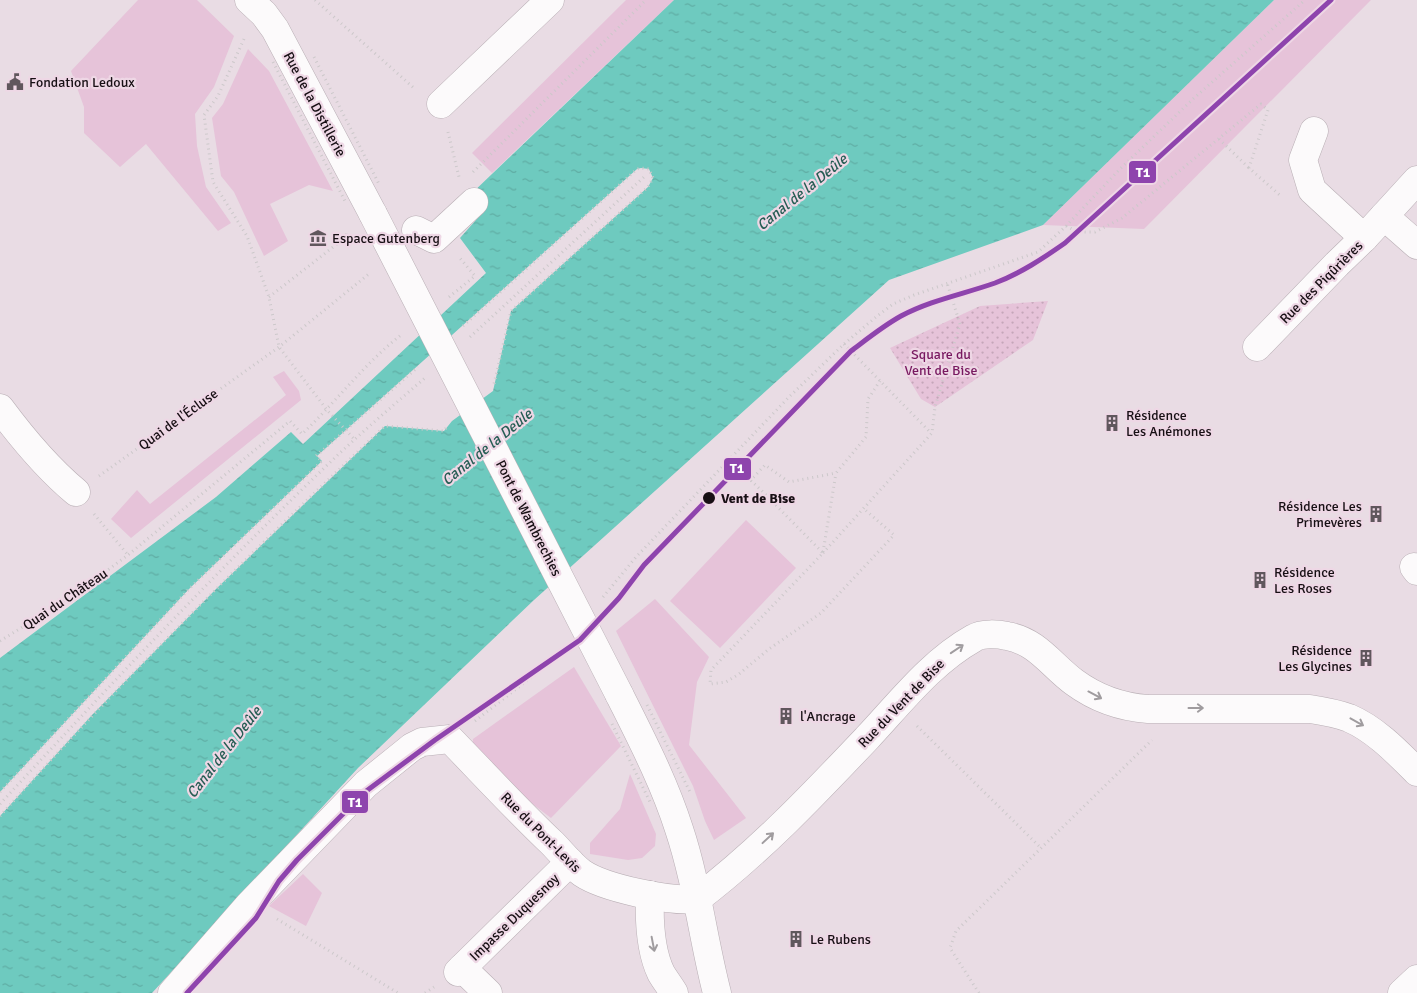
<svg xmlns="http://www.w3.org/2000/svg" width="1417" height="993" font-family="Signika,sans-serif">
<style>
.grass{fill:#e6c3d9}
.park{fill:url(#park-dots)}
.water{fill:url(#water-ripples)}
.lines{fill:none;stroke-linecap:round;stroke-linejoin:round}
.minor-casing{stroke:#b9afb5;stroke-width:29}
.path{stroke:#ccc8ca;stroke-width:3;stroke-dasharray:1 4;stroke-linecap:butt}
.minor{stroke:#fcfafb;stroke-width:28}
.minor-bridge-casing{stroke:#b9afb5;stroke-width:29;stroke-linecap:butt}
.path-bridge{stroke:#ccc8ca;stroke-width:3;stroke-dasharray:1 4;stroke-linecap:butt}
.minor-bridge{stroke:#fcfafb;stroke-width:28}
.tram-1-casing{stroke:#eed7e5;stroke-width:9}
.tram-1{stroke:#8e44ad;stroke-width:5}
.oneway{stroke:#a09c9f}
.stop-dot{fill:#170f14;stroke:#eed7e5;stroke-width:2}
.labels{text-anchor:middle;stroke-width:4.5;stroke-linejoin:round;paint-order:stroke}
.poi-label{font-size:14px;fill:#170f14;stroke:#eed7e5;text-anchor:start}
.street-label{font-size:14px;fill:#170f14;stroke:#eed7e5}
.park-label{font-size:14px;fill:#781960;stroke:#eed7e5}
.stop-label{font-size:14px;font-weight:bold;fill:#170f14;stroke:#eed7e5;text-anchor:start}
.water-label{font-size:15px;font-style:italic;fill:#265d54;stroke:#eed7e5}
.line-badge{stroke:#eed7e5;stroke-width:2}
.badge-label{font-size:14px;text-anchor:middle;font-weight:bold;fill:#fff}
</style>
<defs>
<pattern id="park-dots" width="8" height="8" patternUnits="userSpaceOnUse" patternTransform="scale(1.25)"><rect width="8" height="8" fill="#e6c3d9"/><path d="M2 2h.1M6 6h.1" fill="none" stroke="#c5a6b9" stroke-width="1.8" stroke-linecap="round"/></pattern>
<pattern id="water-ripples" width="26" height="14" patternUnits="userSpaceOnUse" patternTransform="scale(1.25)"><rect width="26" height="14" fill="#6ecabf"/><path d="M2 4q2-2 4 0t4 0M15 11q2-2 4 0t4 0" fill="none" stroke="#5faca3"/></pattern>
</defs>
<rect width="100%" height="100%" fill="#e9dce4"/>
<g class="grass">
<path d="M138,0H197L234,36L214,87L195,114L197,146L206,187L231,223L218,231L146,144L120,167L84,133V107L71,71Z"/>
<path d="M626,0H674L492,173L472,153Z"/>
<path d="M1274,0H1371L1144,229L1043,225Z"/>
<path d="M248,49L269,71L333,191L309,185L270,204L288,241L264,256L234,192L221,176L212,118L223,104Z"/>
<path d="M284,371L299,391L301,400L131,538L111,519L137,490L150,504L286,395L273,377Z"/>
<path d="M746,520L796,568L720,648L670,601Z"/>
<path d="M655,599L709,657L697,682L689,745L746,818L714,840L705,821L693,786L616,631Z"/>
<path d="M574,667L621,746L551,818L472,758L473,739Z"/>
<path d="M630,774L656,834L655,846L642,858L628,860L590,854V843L620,809Z"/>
<path d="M303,874L322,893L306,926L269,906Z"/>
</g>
<path class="park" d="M1048,301L1033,340L935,407L921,399L890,348L980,306Z"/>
<path class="water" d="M674,0H1274L1043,225L889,280L534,600L358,768L152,993H0V816L92,715L217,588L385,426L444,431L452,421L493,391L511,311L648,187L653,178L649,169L641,168L637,169L317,456L322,461L189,589L0,792V658L216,497L291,432L303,444L486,273L460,238L483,212L469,196Z"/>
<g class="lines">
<g class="minor-casing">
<g id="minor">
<path d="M249,0L264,14L275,29L373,214"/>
<path d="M441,104L550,0"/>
<path d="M1314,131L1303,160L1312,190L1364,238"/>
<path d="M1384,216L1417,245"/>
<path d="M416,230L434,239L474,202"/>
<path d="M1257,347L1337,264L1364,238L1417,180"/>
<path d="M0,408C23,439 46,467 76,492"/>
<path d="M1414,567L1417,571"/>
<path d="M619,694C641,738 664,782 679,829C697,883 703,939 717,993"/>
<path d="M650,895C649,920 650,950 661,973C665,980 670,986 674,993"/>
<path d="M697,899C760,851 813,795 867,738C900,703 931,662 974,638C982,633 998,634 1007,636C1037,641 1052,666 1074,682C1097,699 1120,707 1148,709H1310C1323,711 1336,713 1349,718C1375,729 1397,752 1417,772"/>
<path d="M462,968L488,993"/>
<path d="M458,972L570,862"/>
<path d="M172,993L249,905L366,784L412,747L422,742L450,739C484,774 517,810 552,843C562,853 571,865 582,873C604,888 670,902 697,899"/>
<path d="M1402,993L1417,979"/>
</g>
</g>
<g class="path">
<path d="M315,0L415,89"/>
<path d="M244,39L218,96L204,115L213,182L247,236L269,297L279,347L327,410L355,440"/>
<path d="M448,132L459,177"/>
<path d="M1219,139L1249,168"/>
<path d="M473,172L646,0"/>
<path d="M1066,226L1078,232H1095L1122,218L1261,104L1268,110L1249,168L1282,197"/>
<path d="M269,297L346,237L347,230"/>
<path d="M449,297L475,276L459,257"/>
<path d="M463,326L637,169L641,168L649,169L653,178L648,187L511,311L494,384"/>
<path d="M470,337L644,177"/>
<path d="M844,344L931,433"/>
<path d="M729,460L762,491L823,553L711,670L710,684L726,682L739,674L769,649L821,613L894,535L863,508"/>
<path d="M99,476L279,347L370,273"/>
<path d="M750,481L765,465L789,482L836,473L866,437L868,399L880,381"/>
<path d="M94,514L128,555"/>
<path d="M823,552L836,473"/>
<path d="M823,553L932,433L935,407L960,324L947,283"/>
<path d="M603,597L636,557L789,397L844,344L876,317L893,304L914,295L1038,252L1066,226L1120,169L1193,99L1305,0"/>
<path d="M0,641L71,597L128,555L290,421L302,434C335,403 365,363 401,335"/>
<path d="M475,721L565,651"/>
<path d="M917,726L1041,848"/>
<path d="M0,792L189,589L322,461L316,456L418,367"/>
<path d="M0,804C111,684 224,563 342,451C369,426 397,402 425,378"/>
<path d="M0,816C122,680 252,551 385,426L444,431L448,425"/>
<path d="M277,919L398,993"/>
<path d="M425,993L434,987"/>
<path d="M979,993L950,948L956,931L1152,740"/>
</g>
<use href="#minor" class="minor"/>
<g class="minor-bridge-casing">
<path id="minor-bridge" d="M373,214L619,694"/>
</g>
<g class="path-bridge">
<path d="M314,57L380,186"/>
<path d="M273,62L345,201"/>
<path d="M647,705L690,792"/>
<path d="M612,724L651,804"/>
</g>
<use href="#minor-bridge" class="minor-bridge"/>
<g class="tram-1-casing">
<path id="tram-1" d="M187,993L256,918L279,881L297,860L365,792L435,740L580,640L619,598L644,565L851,351C867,339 883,326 901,316C931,300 964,294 995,283C1021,273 1042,259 1065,243L1331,0"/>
</g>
<use href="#tram-1" class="tram-1"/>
</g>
<defs><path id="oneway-shaft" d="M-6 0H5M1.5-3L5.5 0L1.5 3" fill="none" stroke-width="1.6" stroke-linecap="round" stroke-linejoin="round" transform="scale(1.25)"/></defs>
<g class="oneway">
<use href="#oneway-shaft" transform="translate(957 649) rotate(-34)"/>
<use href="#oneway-shaft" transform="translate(1095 695) rotate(28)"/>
<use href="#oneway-shaft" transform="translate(1196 708)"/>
<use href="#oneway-shaft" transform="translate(1357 722) rotate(29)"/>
<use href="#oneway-shaft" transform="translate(768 838) rotate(-43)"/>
<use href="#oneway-shaft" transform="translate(653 944) rotate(79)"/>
</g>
<defs>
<g id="civic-bare" transform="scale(1.35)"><path d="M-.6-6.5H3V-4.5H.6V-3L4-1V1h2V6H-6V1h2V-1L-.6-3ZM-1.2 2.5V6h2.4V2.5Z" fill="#60575d" stroke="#eed7e5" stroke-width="2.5" paint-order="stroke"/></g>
<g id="museum-bare" transform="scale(1.35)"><path d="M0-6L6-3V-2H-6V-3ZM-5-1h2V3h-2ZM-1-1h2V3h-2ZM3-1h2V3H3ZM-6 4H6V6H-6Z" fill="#60575d" stroke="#eed7e5" stroke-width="2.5" paint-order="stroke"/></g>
<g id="building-bare" transform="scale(1.35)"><path d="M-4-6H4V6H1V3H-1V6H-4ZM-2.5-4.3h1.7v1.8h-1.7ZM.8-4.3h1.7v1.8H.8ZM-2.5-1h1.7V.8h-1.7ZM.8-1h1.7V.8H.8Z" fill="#60575d" stroke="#eed7e5" stroke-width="2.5" paint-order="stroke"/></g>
</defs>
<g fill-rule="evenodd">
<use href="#civic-bare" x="15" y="82"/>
<use href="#museum-bare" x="318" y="238"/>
<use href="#building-bare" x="1112" y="423"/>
<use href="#building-bare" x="1376" y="514"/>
<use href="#building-bare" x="1260" y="580"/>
<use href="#building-bare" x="1366" y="658"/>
<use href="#building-bare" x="786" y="716"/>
<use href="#building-bare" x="796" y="939"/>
</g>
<circle class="stop-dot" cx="709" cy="498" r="7"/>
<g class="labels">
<g class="poi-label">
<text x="29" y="87">Fondation Ledoux</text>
<text x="332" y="243">Espace Gutenberg</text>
<text x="1126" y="420">Résidence<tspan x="1126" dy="16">Les Anémones</tspan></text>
<text x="1362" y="511" text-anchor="end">Résidence Les<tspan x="1362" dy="16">Primevères</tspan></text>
<text x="1274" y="577">Résidence<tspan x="1274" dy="16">Les Roses</tspan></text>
<text x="1352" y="655" text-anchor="end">Résidence<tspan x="1352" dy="16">Les Glycines</tspan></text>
<text x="800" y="721">l'Ancrage</text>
<text x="810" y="944">Le Rubens</text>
</g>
<g class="street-label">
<text transform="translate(315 104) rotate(62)" y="5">Rue de la Distillerie</text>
<text transform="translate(1321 282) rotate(-45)" y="5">Rue des Piqûrières</text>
<text transform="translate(178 419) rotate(-36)" y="5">Quai de l'Écluse</text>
<text transform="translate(529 518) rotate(63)" y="5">Pont de Wambrechies</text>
<text transform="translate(65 599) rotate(-34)" y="5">Quai du Château</text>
<text transform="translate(901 703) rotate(-46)" y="5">Rue du Vent de Bise</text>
<text transform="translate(541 832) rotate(45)" y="5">Rue du Pont-Levis</text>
<text transform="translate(514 917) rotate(-44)" y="5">Impasse Duquesnoy</text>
</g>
<g class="park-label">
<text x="941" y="359">Square du<tspan x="941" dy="16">Vent de Bise</tspan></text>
</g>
<g class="stop-label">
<text x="721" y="503">Vent de Bise</text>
</g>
<g class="water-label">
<text transform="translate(802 192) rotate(-39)" y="5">Canal de la Deûle</text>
<text transform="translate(487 447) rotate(-39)" y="5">Canal de la Deûle</text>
<text transform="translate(224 752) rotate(-52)" y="5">Canal de la Deûle</text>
</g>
</g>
<g class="line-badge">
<rect x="1128" y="160" width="29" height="24" rx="5" fill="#8e44ad"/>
<rect x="723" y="457" width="29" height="24" rx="5" fill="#8e44ad"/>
<rect x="341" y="790" width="28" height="24" rx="5" fill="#8e44ad"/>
</g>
<g class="badge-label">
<text x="1143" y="177">T1</text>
<text x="737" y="473">T1</text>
<text x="355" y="807">T1</text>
</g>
</svg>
